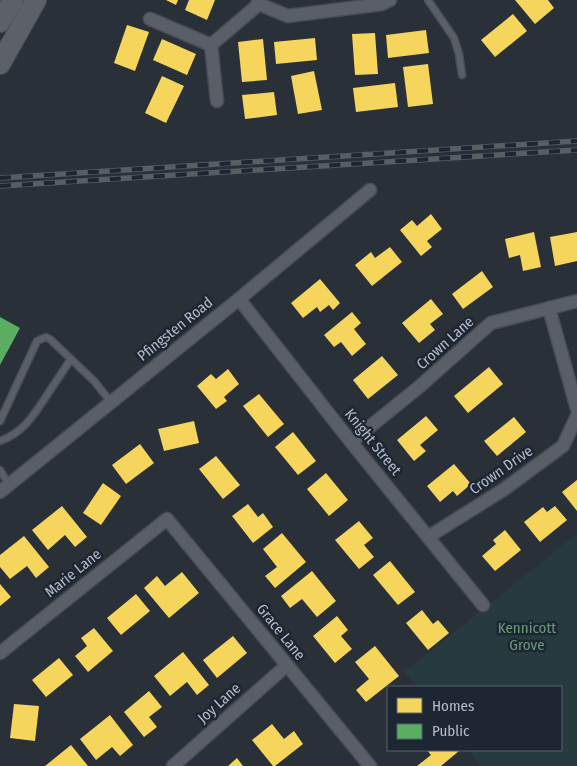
<svg xmlns="http://www.w3.org/2000/svg" width="577" height="766" font-family="'Fira Sans Condensed',sans-serif">
<style>
.green{fill:#273a3e}
.homes{fill:#f6d55c}
.public{fill:#5aae61}
.lines{fill:none;stroke-linecap:round;stroke-linejoin:round}
.lane-casing{stroke:#484c53;stroke-width:9}
.street-casing{stroke:#484c53;stroke-width:15}
.primary-casing{stroke:#484c55;stroke-width:22}
.lane{stroke:#5a5e66;stroke-width:6}
.street{stroke:#5a5e66;stroke-width:12}
.primary{stroke:#5c6168;stroke-width:20}
.rail-casing{stroke:#595d64;stroke-width:5.5}
.rail{stroke:#1d2633;stroke-width:4;stroke-dasharray:11;stroke-linecap:butt}
.labels{text-anchor:middle;stroke-width:5;stroke-linejoin:round;paint-order:stroke}
.street-label{font-size:15px;fill:#b4bcc9;stroke:#1d2633}
.park-label{font-size:15px;fill:#6b9a76;stroke:#1d2633}
</style>
<rect width="100%" height="100%" fill="#2a3038"/>
<path class="green" d="M577,534V766H481L468,750H561V687H417L404,672Z"/>
<g class="homes">
<path d="M166,0H178L176,5Z"/>
<path d="M189,0H215L207,20L185,10Z"/>
<path d="M515,0H548L554,8L535,24Z"/>
<path d="M513,14L527,31L495,57L481,40Z"/>
<path d="M127,25L149,32L135,71L114,63Z"/>
<path d="M426,30L429,53L388,58L386,35Z"/>
<path d="M375,33L378,74L355,75L352,34Z"/>
<path d="M315,38L317,60L276,64L274,42Z"/>
<path d="M162,39L196,54L187,75L153,60Z"/>
<path d="M263,39L267,80L242,82L238,42Z"/>
<path d="M428,64L433,104L408,107L403,67Z"/>
<path d="M314,71L322,110L298,114L291,76Z"/>
<path d="M162,76L184,86L166,123L145,113Z"/>
<path d="M395,83L398,107L356,112L353,88Z"/>
<path d="M274,92L277,115L245,119L242,95Z"/>
<path d="M431,214L442,229L427,241L432,247L421,256L400,230L412,220L417,226Z"/>
<path d="M534,232L541,267L523,271L520,255L509,258L505,239Z"/>
<path d="M577,232V261L555,266L550,237Z"/>
<path d="M390,247L402,262L372,286L355,265L371,252L375,258Z"/>
<path d="M482,271L493,287L463,309L452,294Z"/>
<path d="M320,279L340,303L333,310L329,305L320,312L317,307L303,318L291,303Z"/>
<path d="M431,299L443,314L430,324L435,330L419,343L402,323Z"/>
<path d="M352,312L361,323L354,329L366,344L352,356L341,342L334,347L324,335Z"/>
<path d="M382,356L398,375L368,399L353,380Z"/>
<path d="M489,367L503,384L468,413L454,396Z"/>
<path d="M228,369L239,384L224,397L227,401L216,409L197,386L211,374L216,379Z"/>
<path d="M259,394L284,424L268,437L243,406Z"/>
<path d="M426,416L438,430L420,445L426,451L414,461L397,440Z"/>
<path d="M514,417L526,432L497,456L484,441Z"/>
<path d="M194,421L199,443L164,451L158,429Z"/>
<path d="M293,432L316,461L298,475L275,447Z"/>
<path d="M140,444L154,463L126,484L112,465Z"/>
<path d="M216,456L240,485L223,499L199,469Z"/>
<path d="M454,464L471,484L457,496L453,491L440,502L427,486Z"/>
<path d="M326,473L348,500L329,516L307,489Z"/>
<path d="M577,480V511L562,492Z"/>
<path d="M103,483L121,496L101,525L83,513Z"/>
<path d="M248,504L258,517L263,513L273,527L253,543L232,516Z"/>
<path d="M62,506L87,537L75,547L65,535L48,550L32,530Z"/>
<path d="M555,506L567,520L540,542L524,522L543,507L547,512Z"/>
<path d="M359,521L373,538L364,545L374,557L359,569L335,540Z"/>
<path d="M505,530L521,550L495,571L482,556L496,544L493,540Z"/>
<path d="M282,533L306,562L275,588L265,576L277,567L263,549Z"/>
<path d="M24,536L49,567L36,578L27,566L10,579L0,567V555Z"/>
<path d="M390,561L415,592L398,605L373,575Z"/>
<path d="M312,571L336,601L317,617L302,599L290,608L281,596Z"/>
<path d="M182,572L199,593L169,618L144,588L157,576L165,586Z"/>
<path d="M0,584L11,597L0,606Z"/>
<path d="M136,594L150,611L121,635L107,618Z"/>
<path d="M422,610L433,624L438,620L449,633L428,650L406,623Z"/>
<path d="M337,616L348,630L341,636L352,649L335,663L313,636Z"/>
<path d="M94,628L113,651L88,672L75,656L87,646L81,638Z"/>
<path d="M233,636L247,653L217,678L203,660Z"/>
<path d="M375,646L399,676L366,702L356,690L369,679L355,662Z"/>
<path d="M183,652L209,685L197,695L187,682L170,696L154,676Z"/>
<path d="M59,658L73,675L46,697L32,680Z"/>
<path d="M149,691L162,707L149,717L157,727L144,737L124,712Z"/>
<path d="M14,704L39,706L35,741L10,738Z"/>
<path d="M110,715L133,745L120,756L112,747L96,760L80,739Z"/>
<path d="M272,724L284,739L294,731L303,744L275,766H273L252,740Z"/>
<path d="M71,745L88,766H45Z"/>
<path d="M427,750H458L459,751L441,766H417L431,755Z"/>
<path d="M237,758L243,766H228Z"/>
</g>
<path class="public" d="M0,317L20,328L0,365Z"/>
<g class="lines">
<g class="lane-casing">
<g id="lane">
<path d="M428,0L454,38L459,54L462,75"/>
<path d="M0,421L37,341L46,337L51,340L94,381L111,402"/>
<path d="M0,441C24,432 33,416 47,395C55,383 63,371 71,359"/>
<path d="M0,470L9,485"/>
</g>
</g>
<g class="street-casing">
<g id="street">
<path d="M258,0L259,4L288,16L382,4L390,0"/>
<path d="M150,19L211,45"/>
<path d="M217,101L211,45L259,4"/>
<path d="M239,299L351,442L483,605"/>
<path d="M549,308L577,409"/>
<path d="M351,442L419,387L491,323L577,301"/>
<path d="M0,492L239,299L370,190"/>
<path d="M428,537L503,490L563,446L577,416"/>
<path d="M0,653L167,519L370,766"/>
<path d="M173,766L287,665"/>
</g>
</g>
<g class="primary-casing">
<g id="primary">
<path d="M0,22L13,0"/>
<path d="M0,64L36,0"/>
</g>
</g>
<use href="#lane" class="lane"/>
<use href="#street" class="street"/>
<use href="#primary" class="primary"/>
<g class="rail-casing">
<g id="rail">
<path d="M0,178L577,141"/>
<path d="M0,186L577,150"/>
</g>
</g>
<use href="#rail" class="rail"/>
</g>
<g class="labels">
<g class="street-label">
<text transform="translate(175 329) rotate(-39)" y="5">Pfingsten Road</text>
<text transform="translate(445 343) rotate(-42)" y="5">Crown Lane</text>
<text transform="translate(373 442) rotate(51)" y="5">Knight Street</text>
<text transform="translate(501 470) rotate(-35)" y="5">Crown Drive</text>
<text transform="translate(73 573) rotate(-39)" y="5">Marie Lane</text>
<text transform="translate(281 632) rotate(51)" y="5">Grace Lane</text>
<text transform="translate(219 703) rotate(-42)" y="5">Joy Lane</text>
</g>
<g class="park-label">
<text x="527" y="633">Kennicott<tspan x="527" dy="17">Grove</tspan></text>
</g>
</g>
<rect x="387" y="686" width="175" height="65" fill="#1d2633" stroke="#59626f"/>
<rect x="397" y="698" width="25" height="15" fill="#f6d55c" stroke="#59626f"/>
<text x="432" y="711" font-size="15" fill="#b4bcc9">Homes</text>
<rect x="397" y="724" width="25" height="15" fill="#5aae61" stroke="#59626f"/>
<text x="432" y="736" font-size="15" fill="#b4bcc9">Public</text>
</svg>
